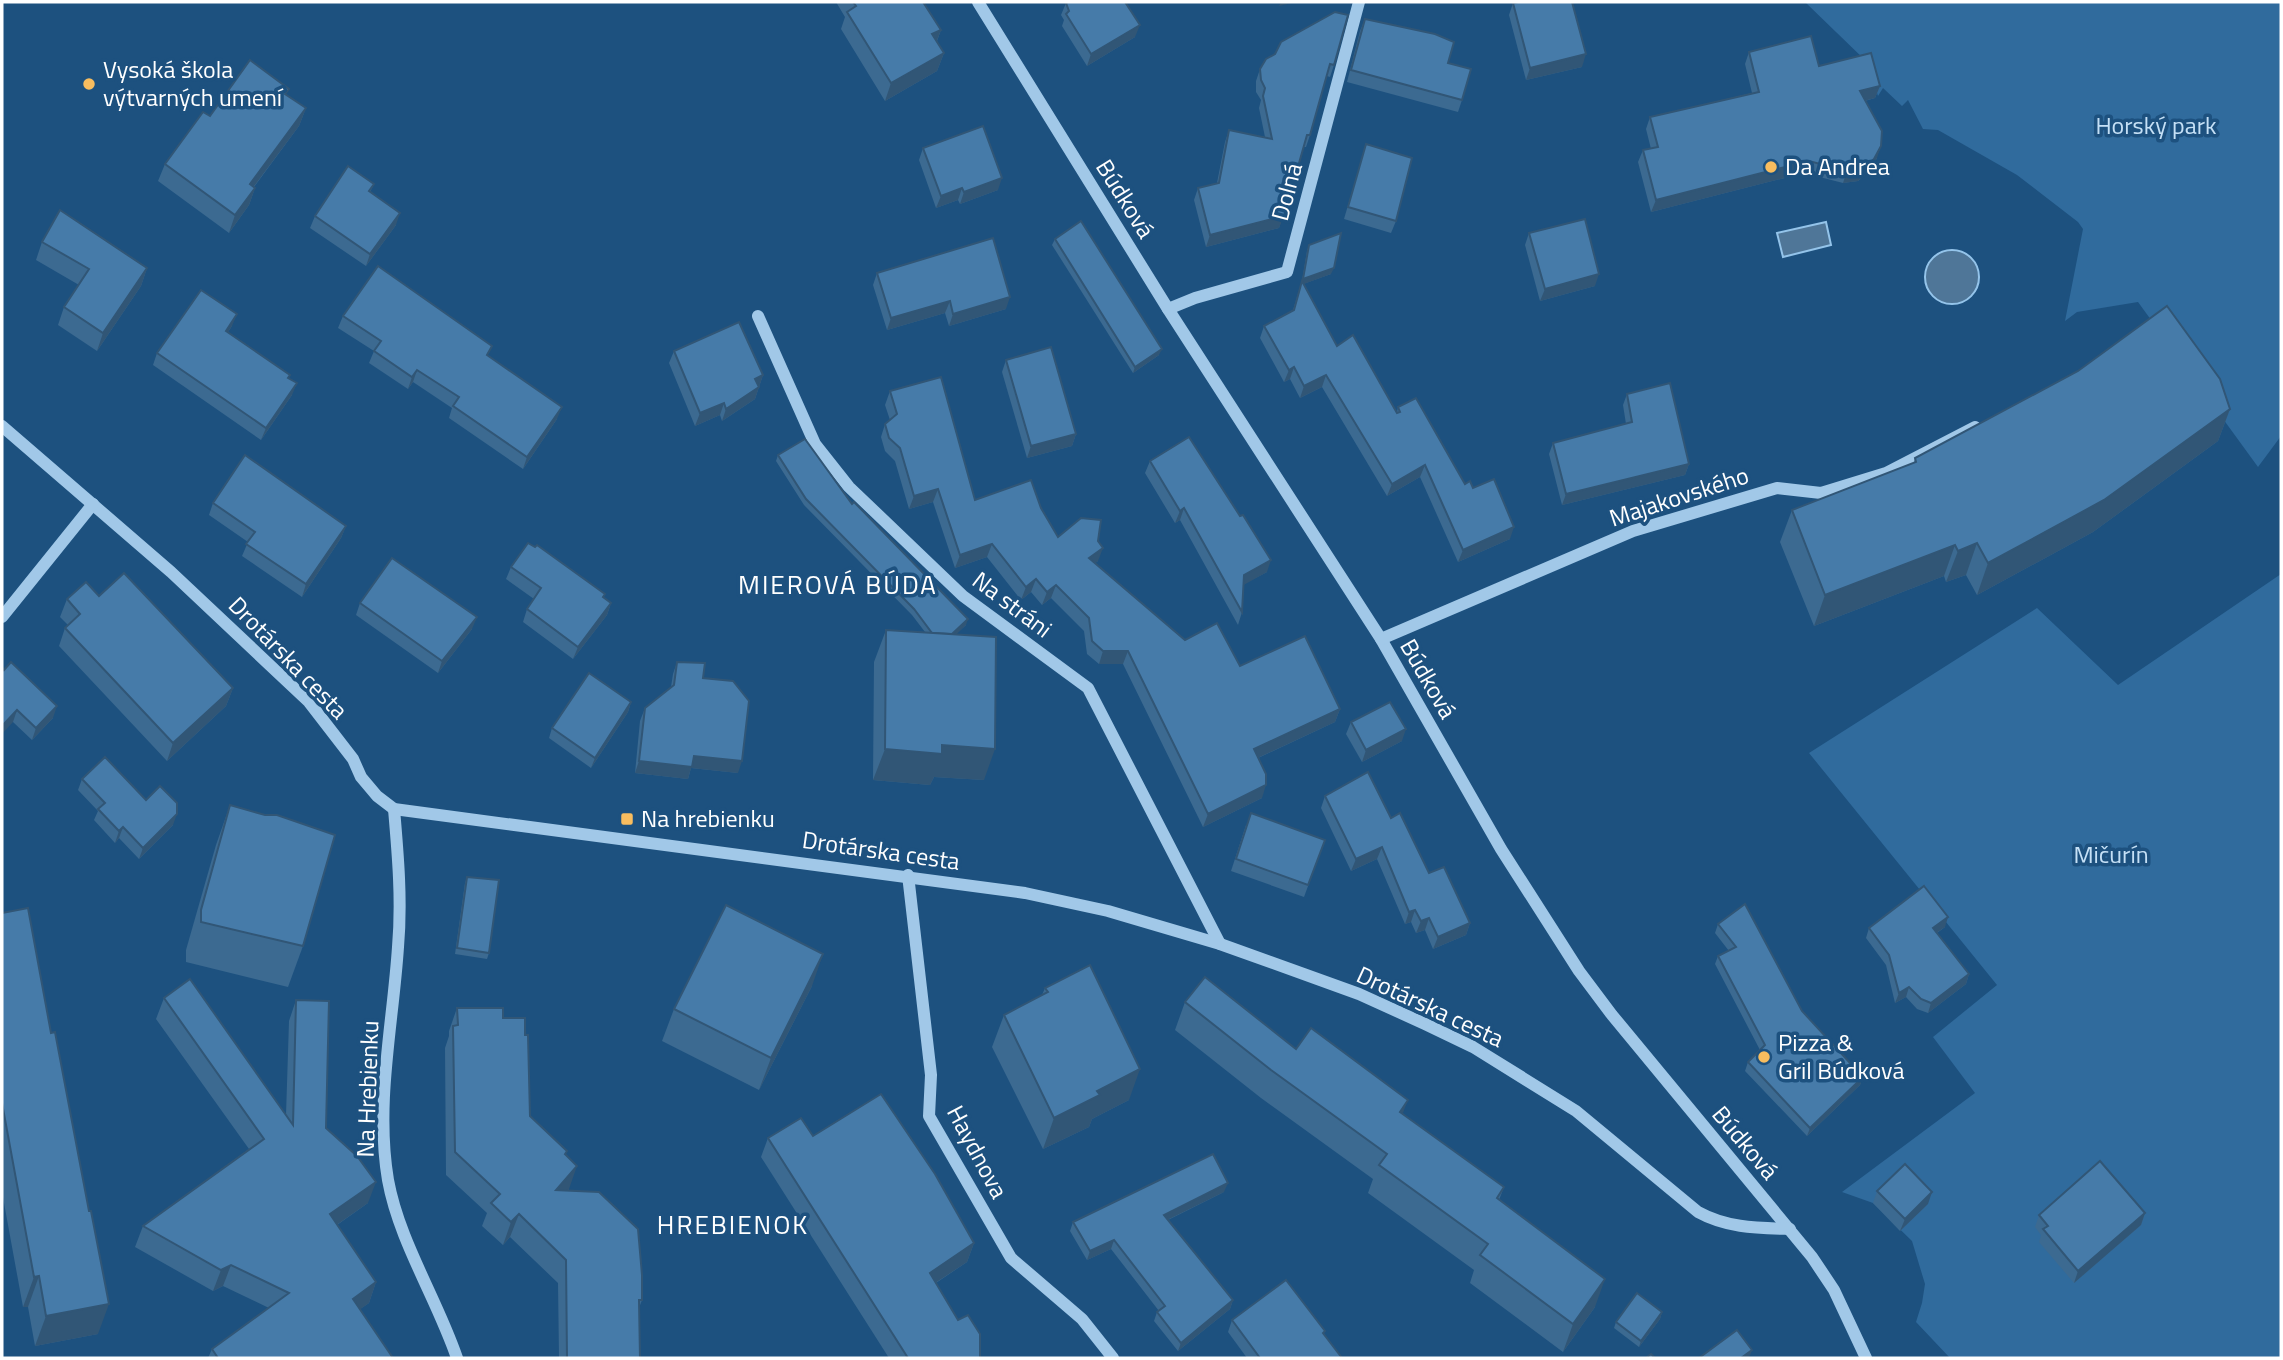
<svg xmlns="http://www.w3.org/2000/svg" width="2283" height="1360" font-family="'Titillium Web',sans-serif">
<style>
.green{fill:#306b9d}
.water{fill:#4f7698;stroke:#94c4ea;stroke-width:2}
.lines{fill:none;stroke-linecap:round;stroke-linejoin:round}
.minor{stroke:#a1c8e8;stroke-width:12}
.wall{fill:#3c6a91}
.shaded-wall{fill:#315676}
.building{fill:#467ba9;stroke:#315676;stroke-width:2}
.poi-dot{fill:#f8bd5f;stroke:#1d517f;stroke-width:2.5}
.labels{text-anchor:middle;stroke-width:7;stroke-linejoin:round;paint-order:stroke}
.poi-label{font-size:24px;fill:#fff;stroke:#1d517f;text-anchor:start}
.park-label{font-size:24px;fill:#c5e0f6;stroke:#1d517f}
.street-label{font-size:24px;fill:#fff;stroke:#1d517f}
.neighbourhood-label{font-size:26px;letter-spacing:2px;fill:#fff;stroke:#1d517f}
</style>
<rect width="100%" height="100%" fill="#1d517f"/>
<g class="green">
<path d="M1805,2H2281V436L2258,467L2138,302L2077,312L2065,321L2083,229L2078,222L2017,175L1938,130L1923,129L1908,100L1902,106L1883,88L1878,96L1867,62Z"/>
<path d="M2281,574V1358H1950L1916,1322L1922,1303L1925,1284L1912,1241L1873,1203L1842,1192L1975,1093L1933,1037L1997,985L1809,753L2037,608L2118,685Z"/>
</g>
<g class="water">
<path d="M1826,222L1831,245L1783,257L1777,233Z"/>
<circle cx="1952" cy="277" r="27"/>
</g>
<g class="lines">
<g class="minor">
<path d="M978,2L1168,309L1381,639L1501,849L1579,971L1612,1015L1812,1257L1834,1290L1866,1358"/>
<path d="M1168,309L1195,298L1287,272L1359,2"/>
<path d="M758,316L815,444L849,487L963,596L1088,688L1220,944"/>
<path d="M2,426L171,572L309,702L353,759L361,777L377,796L394,809L1025,893L1108,911L1220,944L1359,994L1425,1024L1473,1047L1576,1111L1698,1212C1727,1228 1757,1228 1790,1229"/>
<path d="M2,617L93,504"/>
<path d="M1381,639L1633,531L1777,488L1821,493L1886,473L1975,427"/>
<path d="M394,809C398,855 402,901 398,947C393,1024 375,1103 388,1180C399,1241 437,1299 457,1358"/>
<path d="M908,875L931,1075L929,1116L1011,1258L1082,1319L1113,1358"/>
</g>
</g>
<g class="wall">
<path d="M836,2H923L941,30L937,41L944,53L937,71L885,101L841,29L845,17Z"/>
<path d="M1066,3L1135,37L1087,66L1062,26L1064,20L1061,15Z"/>
<path d="M1513,3L1582,67L1526,80L1509,15Z"/>
<path d="M1365,19L1448,63L1462,100L1458,112L1347,82L1360,31Z"/>
<path d="M1749,52L1819,66L1880,86L1875,98L1865,101L1877,158L1870,171L1858,181L1843,183L1804,173L1651,212L1638,162L1643,150L1651,149L1646,129L1650,117L1752,93L1745,64Z"/>
<path d="M1275,54L1334,65L1330,77L1327,76L1310,135L1306,147H1303L1279,228L1206,247L1194,200L1198,188L1217,183L1225,142L1229,130L1265,137L1259,108L1261,100L1256,92V81L1260,69Z"/>
<path d="M287,95L306,108L299,126L254,187L255,188L249,205L229,233L158,181L165,164L210,116Z"/>
<path d="M1366,144L1396,221L1391,233L1344,219Z"/>
<path d="M923,148L998,190L960,204L958,200L936,208L919,160Z"/>
<path d="M374,184L370,192L396,225L366,266L310,228L315,216Z"/>
<path d="M1529,233L1595,286L1540,301L1525,245Z"/>
<path d="M1055,239L1159,355L1133,373L1052,245Z"/>
<path d="M42,242L147,268L141,286L97,351L58,325L64,307L79,285L36,260Z"/>
<path d="M1309,245L1331,274L1303,284L1337,346L1397,412L1398,407L1465,484L1473,488L1510,539L1458,562L1420,477L1387,496L1322,387L1300,398L1290,379L1284,382L1260,338L1264,326L1293,310L1302,281L1307,251Z"/>
<path d="M877,273L1006,309L949,326L945,313L887,330L873,285Z"/>
<path d="M343,316L489,357L557,419L523,469L449,418L452,408L413,382L408,389L369,363L374,351L338,328Z"/>
<path d="M232,326L228,332L289,379L292,395L261,440L153,365L157,353Z"/>
<path d="M674,351L763,375L755,399L722,421L720,415L695,426L669,363Z"/>
<path d="M1006,360L1076,434L1072,446L1027,458L1002,372Z"/>
<path d="M890,391L975,500L1041,508L1058,537L1098,541V561L1095,563L1185,640L1240,666L1340,709L1335,722L1258,758L1262,798L1203,827L1123,664H1099L1087,654L1084,631L1051,598L1042,605L1031,592L1021,600L987,557L955,568L933,502L909,509L895,461L885,451L881,437L885,424L890,420L885,405Z"/>
<path d="M1627,394L1689,464L1685,475L1562,505L1549,454L1553,443L1626,424L1623,405Z"/>
<path d="M2230,409L2218,441L2093,532L1977,595L1966,575L1946,582L1944,576L1814,626L1780,542L1792,510L1914,463L1915,458Z"/>
<path d="M778,455L852,504L966,625L956,634L984,780L934,777L930,785L873,780L874,662L886,630L925,632L912,615L804,505L776,461Z"/>
<path d="M1150,461L1240,516L1267,572L1244,584L1242,612L1238,625L1180,520L1175,523L1145,473Z"/>
<path d="M213,503L346,526L341,538L302,597L242,556L248,542L209,515Z"/>
<path d="M511,567L611,603L607,615L573,659L523,622L527,609L534,599L506,579Z"/>
<path d="M99,596L233,688L226,706L167,761L59,646L65,628L68,625L60,617L67,599Z"/>
<path d="M360,603L472,629L438,673L356,615Z"/>
<path d="M677,662L703,678L738,773L691,768L688,779L635,773L640,721L645,708L671,687L673,674Z"/>
<path d="M4,670L53,718L32,740L13,722Z"/>
<path d="M631,702L628,712L591,768L549,738L552,728Z"/>
<path d="M1351,722L1402,741L1362,762L1346,734Z"/>
<path d="M82,779L146,800L173,825L139,859L119,838L115,843L94,820L98,811L78,790Z"/>
<path d="M1325,796L1391,818L1429,873L1470,923L1466,935L1433,949L1425,930L1416,933L1411,922L1405,924L1377,859L1351,871L1321,808Z"/>
<path d="M230,805L303,946L288,987L186,962V950L216,845Z"/>
<path d="M1246,825L1325,840L1304,897L1231,871Z"/>
<path d="M467,877L489,953L487,959L455,954L465,883Z"/>
<path d="M2,913L98,1334L35,1346L28,1307H23L2,1192Z"/>
<path d="M1718,924L1802,1011L1863,1077L1860,1085L1807,1136L1745,1071L1748,1062L1760,1050L1715,964L1718,956L1729,951L1715,933Z"/>
<path d="M1945,927L1937,933L1969,974L1966,984L1928,1013L1917,1009L1906,997L1895,1003L1886,965L1866,938L1869,928Z"/>
<path d="M812,986L759,1090L662,1041L674,1009Z"/>
<path d="M1045,988L1129,1100L1092,1119L1089,1127L1043,1149L992,1047L1004,1015L1042,995Z"/>
<path d="M164,998L286,1115L289,1021L296,1000L326,1128L368,1203L337,1225L376,1282L369,1303L360,1309L393,1358H208L212,1349L269,1308L223,1286L213,1291L135,1247L143,1226L249,1149L156,1019Z"/>
<path d="M1185,1002L1296,1049L1403,1114L1504,1187L1499,1200L1595,1307L1563,1352L1470,1283L1474,1270L1368,1193L1373,1179L1261,1098L1175,1030Z"/>
<path d="M457,1008L503,1018L530,1116L566,1155L569,1189L568,1190L642,1300L639,1308L640,1358H559L558,1283L510,1237L503,1245L482,1226L487,1213L446,1175L445,1048L449,1036V1031Z"/>
<path d="M813,1136L974,1243L967,1262L936,1283L980,1358H889L761,1157L768,1138Z"/>
<path d="M1877,1191L1928,1204L1900,1231L1873,1203Z"/>
<path d="M1224,1192L1168,1220L1233,1300L1230,1309L1178,1351L1154,1321L1157,1312L1159,1311L1111,1249L1087,1260L1070,1231L1073,1222Z"/>
<path d="M2145,1213L2141,1225L2074,1283L2039,1242L2041,1235L2035,1227L2039,1215Z"/>
<path d="M1662,1312L1660,1319L1639,1347L1614,1328L1616,1322Z"/>
<path d="M1232,1320L1323,1334L1342,1358H1247L1228,1332Z"/>
</g>
<g class="shaded-wall">
<path d="M1281,2H1296L1279,6Z"/>
<path d="M1140,25L1135,37L1087,66L1091,54Z"/>
<path d="M941,30L934,48L932,34Z"/>
<path d="M944,53L937,71L885,101L891,83Z"/>
<path d="M1586,54L1582,67L1526,80L1530,68Z"/>
<path d="M1880,86L1875,98L1856,103L1860,91Z"/>
<path d="M306,108L299,126L243,201L250,184Z"/>
<path d="M1881,146L1877,158L1870,171L1858,181L1843,183L1847,171Z"/>
<path d="M1809,161L1804,173L1651,212L1656,200Z"/>
<path d="M1002,178L998,190L960,204L964,192Z"/>
<path d="M255,188L249,205L229,233L235,215Z"/>
<path d="M962,188L958,200L936,208L941,196Z"/>
<path d="M400,213L396,225L366,266L370,254Z"/>
<path d="M1284,216L1279,228L1206,247L1210,235Z"/>
<path d="M147,268L141,286L97,351L103,333Z"/>
<path d="M1334,268L1331,274L1301,285L1303,279Z"/>
<path d="M1599,274L1595,286L1540,301L1545,289Z"/>
<path d="M1010,297L1006,309L949,326L953,314Z"/>
<path d="M950,301L945,313L887,330L891,318Z"/>
<path d="M237,314L232,326L221,343L226,331Z"/>
<path d="M1162,349L1159,355L1133,373L1135,367Z"/>
<path d="M1294,367L1290,379L1284,382L1289,370Z"/>
<path d="M417,370L413,382L408,389L412,377Z"/>
<path d="M763,375L759,387L755,379Z"/>
<path d="M1326,375L1322,387L1300,398L1304,386Z"/>
<path d="M297,383L292,395L261,440L266,428Z"/>
<path d="M759,387L755,399L722,421L726,409Z"/>
<path d="M724,403L720,415L695,426L700,413Z"/>
<path d="M562,407L557,419L523,469L527,457Z"/>
<path d="M2230,409L2218,441L2093,532L1977,595L1988,563Z"/>
<path d="M1076,434L1072,446L1027,458L1031,446Z"/>
<path d="M1689,464L1685,475L1562,505L1566,494Z"/>
<path d="M1425,465L1420,477L1387,496L1392,484Z"/>
<path d="M938,489L933,502L909,509L914,496Z"/>
<path d="M1184,508L1180,520L1175,523L1180,511Z"/>
<path d="M346,526L341,538L302,597L306,584Z"/>
<path d="M1514,527L1510,539L1458,562L1463,550Z"/>
<path d="M1977,543L1966,575L1946,582L1958,551Z"/>
<path d="M992,544L987,557L955,568L960,555Z"/>
<path d="M1955,545L1944,576L1814,626L1825,595Z"/>
<path d="M1103,548L1098,561L1085,572L1089,558Z"/>
<path d="M1271,560L1267,572L1240,587L1244,575Z"/>
<path d="M1036,579L1031,592L1021,600L1026,587Z"/>
<path d="M1056,585L1051,598L1042,605L1047,592Z"/>
<path d="M611,603L607,615L573,659L578,647Z"/>
<path d="M477,617L472,629L438,673L442,661Z"/>
<path d="M968,619L966,625L939,651L941,644Z"/>
<path d="M1103,651H1128L1123,664H1099Z"/>
<path d="M233,688L226,706L167,761L173,743Z"/>
<path d="M631,702L628,712L591,768L595,758Z"/>
<path d="M57,706L53,718L32,740L36,728Z"/>
<path d="M1340,709L1335,722L1249,762L1254,749Z"/>
<path d="M17,710L13,722L2,734V726Z"/>
<path d="M1406,729L1402,741L1362,762L1366,750Z"/>
<path d="M942,745L995,749L984,780L934,777L930,785L873,780L885,749Z"/>
<path d="M694,756L742,761L738,773L691,768L688,779L635,773L639,761Z"/>
<path d="M1266,785L1262,798L1203,827L1208,814Z"/>
<path d="M177,814L173,825L139,859L143,848Z"/>
<path d="M123,827L119,838L115,843L119,831Z"/>
<path d="M1382,847L1377,859L1351,871L1356,859Z"/>
<path d="M1415,910L1411,922L1405,924L1409,912Z"/>
<path d="M1948,917L1945,927L1929,938L1933,928Z"/>
<path d="M1429,918L1425,930L1416,933L1421,921Z"/>
<path d="M1470,923L1466,935L1433,949L1438,937Z"/>
<path d="M823,954L812,986L759,1090L771,1058Z"/>
<path d="M1969,974L1966,984L1928,1013L1931,1003Z"/>
<path d="M1909,987L1906,997L1895,1003L1899,993Z"/>
<path d="M1140,1069L1129,1100L1092,1119L1089,1127L1043,1149L1054,1118L1097,1091Z"/>
<path d="M1863,1077L1860,1085L1807,1136L1810,1128Z"/>
<path d="M1408,1100L1397,1128L1400,1112Z"/>
<path d="M577,1166L569,1189L547,1213L556,1190Z"/>
<path d="M376,1182L368,1203L322,1235L330,1214Z"/>
<path d="M1228,1183L1224,1192L1161,1223L1164,1215Z"/>
<path d="M1932,1192L1928,1204L1900,1231L1905,1219Z"/>
<path d="M2145,1213L2141,1225L2074,1283L2078,1271Z"/>
<path d="M519,1214L510,1237L503,1245L511,1222Z"/>
<path d="M1114,1240L1111,1249L1087,1260L1090,1251Z"/>
<path d="M974,1243L967,1262L923,1291L930,1273Z"/>
<path d="M231,1265L223,1286L213,1291L221,1270Z"/>
<path d="M39,1276L28,1307H23L34,1277Z"/>
<path d="M1605,1279L1595,1307L1563,1352L1573,1324Z"/>
<path d="M376,1282L369,1303L345,1320L353,1299Z"/>
<path d="M1233,1300L1230,1309L1178,1351L1181,1343Z"/>
<path d="M109,1304L98,1334L35,1346L46,1316Z"/>
<path d="M1662,1312L1660,1319L1639,1347L1641,1341Z"/>
<path d="M1752,1350L1749,1358H1741Z"/>
</g>
<g class="building">
<path d="M853,2H923L941,30L932,34L944,53L891,83L847,12L856,6Z"/>
<path d="M1068,2H1125L1140,25L1091,54L1066,14L1069,11L1066,3Z"/>
<path d="M1518,2H1572L1586,54L1530,68L1513,3Z"/>
<path d="M1335,12L1348,15L1334,65L1330,64L1310,135H1307L1284,216L1210,235L1198,188L1219,183L1229,130L1272,139L1263,96L1265,88L1261,80L1260,69L1266,59L1275,54L1281,42Z"/>
<path d="M1365,19L1435,34L1454,42L1448,63L1471,69L1462,100L1351,70Z"/>
<path d="M1811,36L1819,66L1871,53L1880,86L1860,91L1882,131L1881,146L1874,159L1863,169L1847,171L1809,161L1656,200L1643,150L1658,147L1650,117L1759,92L1749,52Z"/>
<path d="M250,60L289,89L285,94L306,108L250,184L255,188L235,215L165,164L203,112L210,116Z"/>
<path d="M983,126L1002,178L964,192L962,188L941,196L923,148Z"/>
<path d="M1366,144L1412,158L1396,221L1348,207Z"/>
<path d="M348,166L374,184L369,191L400,213L370,254L315,216Z"/>
<path d="M60,210L147,268L103,333L64,307L89,269L42,242Z"/>
<path d="M1585,219L1599,274L1545,289L1529,233Z"/>
<path d="M1081,221L1162,349L1135,367L1055,239Z"/>
<path d="M1341,233L1334,268L1303,279L1309,245Z"/>
<path d="M993,238L1010,297L953,314L950,301L891,318L877,273Z"/>
<path d="M378,266L492,346L487,355L562,407L527,457L453,406L459,397L417,370L412,377L374,351L381,341L343,316Z"/>
<path d="M1302,281L1337,346L1353,335L1397,413L1400,412L1398,407L1416,398L1465,484L1470,481L1473,488L1494,479L1514,527L1463,550L1425,465L1392,484L1326,375L1304,386L1294,367L1289,370L1264,326L1294,310Z"/>
<path d="M201,290L237,314L226,331L290,375L288,378L297,383L266,428L157,353Z"/>
<path d="M2167,306L2220,379L2230,409L2104,500L1988,563L1977,543L1958,551L1955,545L1825,595L1792,510L1916,462L1915,458L2078,371Z"/>
<path d="M739,322L763,375L755,379L759,387L726,409L724,403L700,413L674,351Z"/>
<path d="M1051,347L1076,434L1031,446L1006,360Z"/>
<path d="M941,377L975,500L1031,480L1041,508L1058,537L1081,518L1101,520L1098,541L1103,548L1089,558L1185,640L1217,623L1240,666L1305,636L1340,709L1254,749L1266,774V785L1208,814L1128,651H1103L1092,641L1089,618L1056,585L1047,592L1036,579L1026,587L992,544L960,555L938,489L914,496L900,448L889,438L885,424L897,414L890,391Z"/>
<path d="M1670,383L1689,464L1566,494L1553,443L1632,422L1627,394Z"/>
<path d="M1189,437L1240,516L1243,515L1271,560L1244,575L1242,612L1184,508L1180,511L1150,461Z"/>
<path d="M805,439L852,504L854,502L968,619L952,634L932,633L914,609L806,499L778,455Z"/>
<path d="M245,455L346,526L306,584L246,544L255,532L213,503Z"/>
<path d="M528,543L535,547L537,545L605,594L603,597L611,603L578,647L527,609L541,588L511,567Z"/>
<path d="M392,558L477,617L442,661L360,603Z"/>
<path d="M124,573L233,688L173,743L65,628L80,614L67,599L86,582L99,596Z"/>
<path d="M886,630L996,637L995,749L942,745V754L885,749Z"/>
<path d="M11,662L57,706L36,728L17,710L2,726V667L4,670Z"/>
<path d="M677,662L705,663L703,678L733,681L749,701L742,761L694,756L692,767L639,761L645,708L674,685Z"/>
<path d="M589,673L631,702L595,758L552,728Z"/>
<path d="M1390,702L1406,729L1366,750L1351,722Z"/>
<path d="M105,757L146,800L160,786L177,803V814L143,848L123,827L119,831L98,809L105,803L82,779Z"/>
<path d="M1368,772L1391,818L1400,813L1429,873L1444,867L1470,923L1438,937L1429,918L1421,921L1415,910L1409,912L1382,847L1356,859L1325,796Z"/>
<path d="M230,805L265,815H277L335,835L303,946L201,922V910Z"/>
<path d="M1251,813L1325,840L1308,885L1236,859Z"/>
<path d="M467,877L499,880L489,953L457,948Z"/>
<path d="M1924,886L1948,917L1933,928L1969,974L1931,1003L1921,999L1909,987L1899,993L1889,955L1869,928Z"/>
<path d="M1745,904L1802,1011L1863,1077L1810,1128L1748,1062L1765,1045L1718,956L1736,947L1718,924Z"/>
<path d="M726,905L823,954L771,1058L674,1009Z"/>
<path d="M28,908L51,1033L55,1032L89,1211H91L109,1304L46,1316L39,1276L34,1277L2,1103V913Z"/>
<path d="M1090,965L1140,1069L1097,1091L1100,1095L1054,1118L1004,1015L1048,992L1045,988Z"/>
<path d="M1205,977L1296,1049L1311,1028L1408,1100L1400,1112L1504,1187L1497,1198L1605,1279L1573,1324L1480,1255L1488,1244L1379,1165L1387,1154L1271,1070L1185,1002Z"/>
<path d="M190,979L293,1125L296,1000L329,1001L326,1128L357,1156L376,1182L330,1214L376,1282L353,1299L393,1358H218L212,1349L289,1293L231,1265L221,1270L143,1226L264,1139L164,998Z"/>
<path d="M457,1008H503V1018H525V1035H528L530,1116L567,1151L565,1154L577,1166L556,1190L599,1192L638,1229L642,1275V1300H639L640,1358H567L566,1260L519,1214L511,1222L491,1203L500,1194L455,1152L453,1026L458,1025Z"/>
<path d="M881,1094L935,1174L974,1243L930,1273L958,1320L968,1315L980,1334V1358H908L768,1138L801,1118L813,1136Z"/>
<path d="M1213,1154L1228,1183L1164,1215L1233,1300L1181,1343L1157,1312L1165,1306L1114,1240L1090,1251L1073,1222Z"/>
<path d="M2100,1161L2145,1213L2078,1271L2043,1229L2048,1226L2039,1215Z"/>
<path d="M1905,1164L1932,1192L1905,1219L1877,1191Z"/>
<path d="M1286,1280L1325,1331L1323,1333L1342,1358H1260L1232,1320Z"/>
<path d="M1637,1293L1662,1312L1641,1341L1616,1322Z"/>
<path d="M1737,1330L1752,1350L1741,1358H1699Z"/>
<path d="M1651,1354L1655,1358H1646Z"/>
</g>
<g class="poi-dot">
<circle cx="89" cy="84" r="7"/>
<circle cx="1771" cy="167" r="7"/>
<rect x="620" y="812" width="14" height="14" rx="3.5"/>
<circle cx="1764" cy="1057" r="7"/>
</g>
<g class="labels">
<g class="poi-label">
<text x="103" y="78">Vysoká škola<tspan x="103" dy="28">výtvarných umení</tspan></text>
<text x="1785" y="175">Da Andrea</text>
<text x="641" y="827">Na hrebienku</text>
<text x="1778" y="1051">Pizza &amp;<tspan x="1778" dy="28">Gril Búdková</tspan></text>
</g>
<g class="park-label">
<text x="2156" y="134">Horský park</text>
<text x="2111" y="863">Mičurín</text>
</g>
<g class="street-label">
<text transform="translate(1287 192) rotate(-75)" y="8">Dolná</text>
<text transform="translate(1125 199) rotate(58)" y="8">Búdková</text>
<text transform="translate(1679 497) rotate(-18)" y="8">Majakovského</text>
<text transform="translate(1012 605) rotate(37)" y="8">Na stráni</text>
<text transform="translate(288 658) rotate(46)" y="8">Drotárska cesta</text>
<text transform="translate(1428 679) rotate(60)" y="8">Búdková</text>
<text transform="translate(881 851) rotate(8)" y="8">Drotárska cesta</text>
<text transform="translate(1430 1007) rotate(25)" y="8">Drotárska cesta</text>
<text transform="translate(368 1089) rotate(-88)" y="8">Na Hrebienku</text>
<text transform="translate(1745 1143) rotate(50)" y="8">Búdková</text>
<text transform="translate(977 1152) rotate(62)" y="8">Haydnova</text>
</g>
<g class="neighbourhood-label">
<text x="838" y="594">MIEROVÁ BÚDA</text>
<text x="733" y="1234">HREBIENOK</text>
</g>
</g>
<rect width="2283" height="1360" fill="none" stroke="#ffffff" stroke-width="7"/>
</svg>
